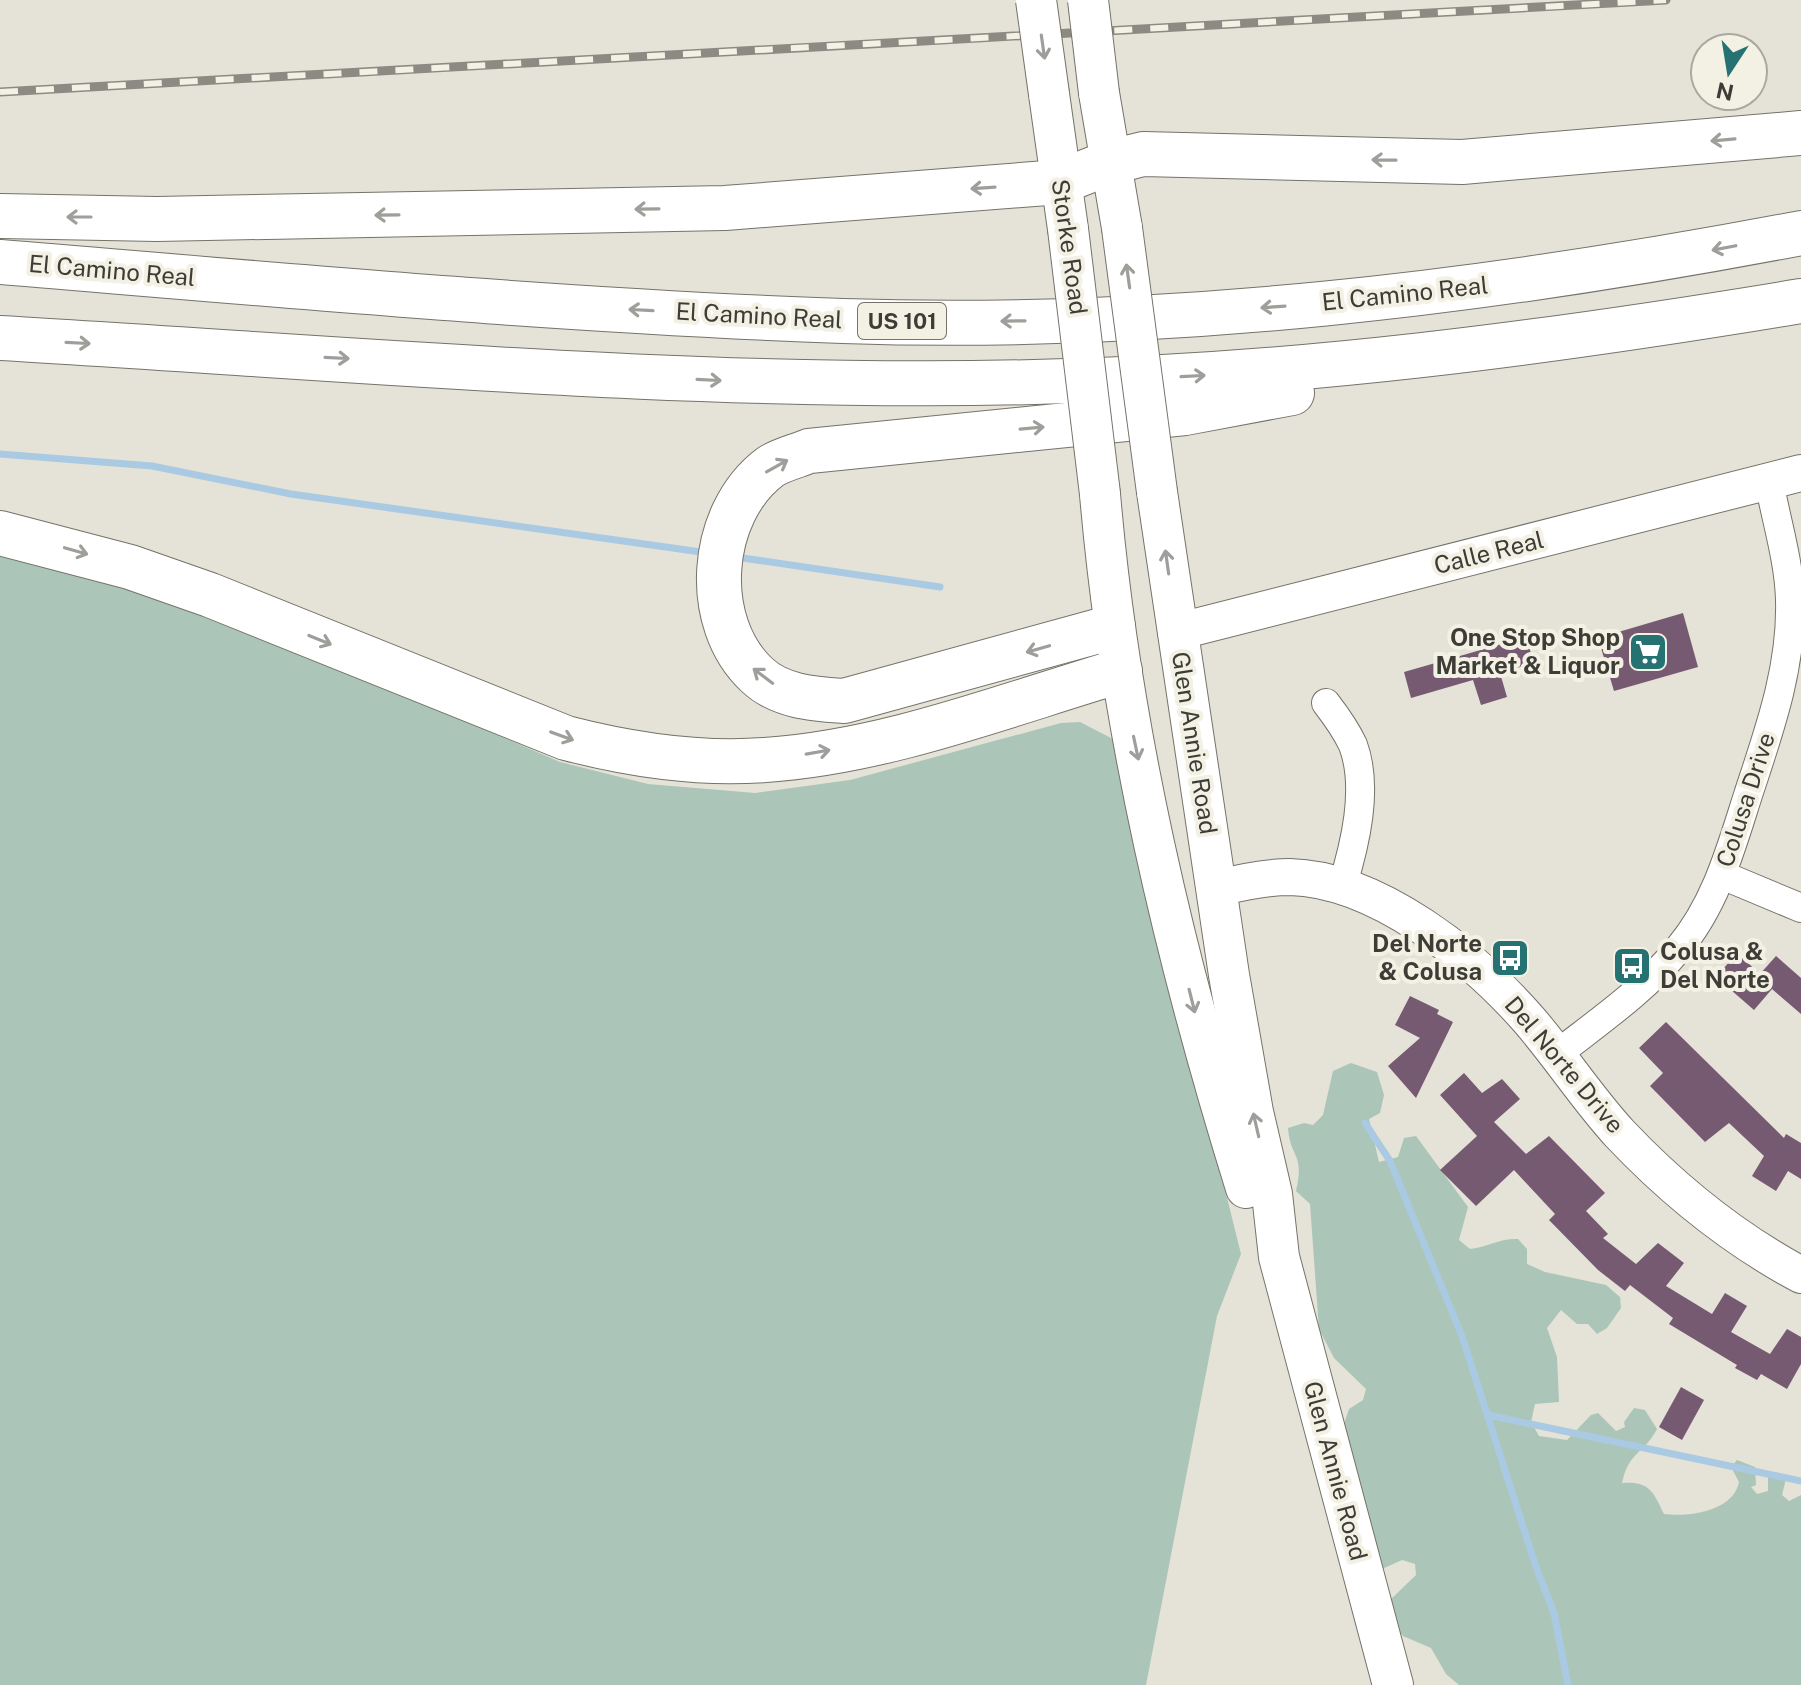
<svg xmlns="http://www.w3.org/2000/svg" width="1801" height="1685" font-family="'Public Sans',sans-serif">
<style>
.green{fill:#abc6b8}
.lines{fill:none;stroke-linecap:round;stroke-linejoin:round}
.stream{stroke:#a9cae2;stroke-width:7}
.building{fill:#765a71}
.minor-casing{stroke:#757368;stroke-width:30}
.tertiary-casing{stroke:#757368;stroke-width:38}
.secondary-casing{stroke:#757368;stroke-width:42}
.motorway-casing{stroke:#757368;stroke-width:46}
.minor{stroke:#fff;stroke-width:28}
.tertiary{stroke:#fff;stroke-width:36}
.secondary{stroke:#fff;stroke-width:40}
.motorway{stroke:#fff;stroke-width:44}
.rail-casing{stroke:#8c8a83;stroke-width:9}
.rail{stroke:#f3f0e4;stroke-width:6;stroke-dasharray:18;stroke-linecap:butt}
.secondary-bridge-casing{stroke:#757368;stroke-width:42;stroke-linecap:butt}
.secondary-bridge{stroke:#fff;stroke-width:40}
.oneway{stroke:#9e9e9b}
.labels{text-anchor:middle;stroke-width:8;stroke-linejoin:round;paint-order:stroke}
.shield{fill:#f3f0e4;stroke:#74726b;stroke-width:2}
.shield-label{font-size:22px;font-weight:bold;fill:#3d3c37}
.street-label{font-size:24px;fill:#3d3c37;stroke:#f3f0e4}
.poi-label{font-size:24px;font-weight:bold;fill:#3d3c37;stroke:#f3f0e4;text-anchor:end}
</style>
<rect width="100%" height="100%" fill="#e5e2d7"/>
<g class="green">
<path d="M0,550L227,618L560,762L648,784L755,793L850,780L1061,723L1080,722L1113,739L1241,1254L1217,1316L1146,1685H0Z"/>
<path d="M1351,1063L1377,1072L1384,1095L1380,1113L1369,1119L1379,1162L1398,1157L1404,1138L1416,1136L1468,1207L1459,1240L1470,1249C1488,1247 1500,1238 1518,1239L1527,1249V1264L1545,1272L1606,1285L1620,1297L1621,1308L1607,1328L1597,1334L1588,1324H1577L1561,1310L1547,1328L1557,1357L1559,1402L1535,1404L1531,1422L1539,1436L1567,1440L1591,1415L1598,1413L1616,1431L1625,1427L1624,1422L1634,1408L1645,1410L1657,1429C1643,1455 1629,1451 1622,1483C1649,1481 1653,1491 1664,1514C1688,1517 1733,1512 1739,1482L1731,1467L1737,1460L1755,1467L1756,1485L1751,1487L1757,1494L1768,1491V1475L1776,1472L1786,1479L1782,1495L1789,1501L1801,1495V1685H1459L1446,1674L1431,1648L1403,1636L1396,1627L1390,1600L1416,1575L1415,1564L1402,1560L1382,1569L1342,1430L1349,1409L1363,1400L1366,1389L1334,1358L1319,1329L1310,1204L1296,1191C1305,1153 1290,1158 1288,1128L1304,1123L1313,1125L1323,1115L1333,1071Z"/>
</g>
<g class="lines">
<g class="stream">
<path d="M0,454L152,466L291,494L708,553"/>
<path d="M736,557L940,587"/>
<path d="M1365,1123L1390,1161L1462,1336L1536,1567L1554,1613L1568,1685"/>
<path d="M1488,1415L1801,1481"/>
</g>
</g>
<g class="building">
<path d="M1683,613L1698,667L1614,691L1598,638Z"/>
<path d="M1526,637L1534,663L1500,673L1507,697L1481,705L1473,680L1411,698L1404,672Z"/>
<path d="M1737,953L1760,974L1776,956L1801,978V1014L1772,989L1754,1010L1716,977Z"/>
<path d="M1410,996L1439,1010L1437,1014L1453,1022L1416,1098L1388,1066L1420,1038L1395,1025Z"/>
<path d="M1666,1022L1784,1138L1786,1134L1801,1143V1179L1788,1171L1776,1191L1752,1176L1764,1156L1729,1123L1705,1142L1650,1086L1663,1073L1639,1048Z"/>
<path d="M1464,1073L1482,1093L1502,1079L1520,1099L1494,1122L1526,1154L1549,1136L1605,1193L1586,1211L1608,1234L1603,1238L1636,1264L1658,1243L1684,1263L1666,1286L1712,1314L1725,1293L1747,1306L1731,1332L1770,1354L1787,1329L1801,1337V1364L1787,1389L1761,1374L1757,1380L1735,1368L1737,1365L1669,1324L1673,1318L1630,1285L1625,1291L1598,1270L1549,1220L1555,1214L1514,1170L1476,1206L1440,1170L1477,1136L1440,1095Z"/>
<path d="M1681,1387L1704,1400L1682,1440L1659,1427Z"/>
</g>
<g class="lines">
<g class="minor-casing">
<g id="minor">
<path d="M1326,703C1336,716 1346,730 1353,745C1369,788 1355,845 1342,887"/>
<path d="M1722,875L1801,908"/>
<path d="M1556,1055C1598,1022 1645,990 1679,948C1716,904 1731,848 1748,795C1769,731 1792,668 1790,600C1789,560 1776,520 1769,481"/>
</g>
</g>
<g class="tertiary-casing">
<g id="tertiary">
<path d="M1176,632L1801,473"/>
<path d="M1218,888C1242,882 1265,877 1290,877C1377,879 1474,957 1529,1020C1561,1057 1587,1098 1620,1134C1674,1191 1732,1238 1801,1275"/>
</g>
</g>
<g class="secondary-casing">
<g id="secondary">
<path d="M1099,93L1122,228"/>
<path d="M1049,94L1068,229"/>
<path d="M1157,492L1229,975L1253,1112L1272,1194L1279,1257L1393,1685"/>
<path d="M1100,494C1120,729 1176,963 1246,1188"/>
</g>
</g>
<g class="motorway-casing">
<g id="motorway">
<path d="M0,216L157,219L725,208L1060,182L1111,162L1143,154L1462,162L1801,133"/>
<path d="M0,262C281,285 562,311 843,321C1164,332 1487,293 1801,233"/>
<path d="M0,338C344,358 689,390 1034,382C1292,377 1547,343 1801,301"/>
<path d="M0,533L130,567L210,595L566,738C632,755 697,765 765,760C886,752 1005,705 1120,671"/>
<path d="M1113,627L844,701C815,699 780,697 757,675C701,623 708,514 770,467C780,460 797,456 809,451L1185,413L1292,393"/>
</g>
</g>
<use href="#minor" class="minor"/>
<use href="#tertiary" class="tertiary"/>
<use href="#secondary" class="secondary"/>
<use href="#motorway" class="motorway"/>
<g class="rail-casing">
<path id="rail" d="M0,92L1666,0"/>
</g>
<use href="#rail" class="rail"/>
<g class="secondary-bridge-casing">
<g id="secondary-bridge">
<path d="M1036,0L1049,94"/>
<path d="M1088,0L1099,93"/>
<path d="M1122,228L1157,492"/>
<path d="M1068,229L1100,494"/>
</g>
</g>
<use href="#secondary-bridge" class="secondary-bridge"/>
</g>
<defs><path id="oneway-shaft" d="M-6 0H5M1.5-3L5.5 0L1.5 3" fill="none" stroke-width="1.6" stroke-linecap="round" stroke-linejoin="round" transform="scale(2)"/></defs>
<g class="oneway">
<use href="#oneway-shaft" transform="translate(1043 47) rotate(82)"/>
<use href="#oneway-shaft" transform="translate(1723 140) rotate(175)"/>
<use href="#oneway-shaft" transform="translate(1384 160) rotate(-179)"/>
<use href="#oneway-shaft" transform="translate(983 188) rotate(176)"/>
<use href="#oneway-shaft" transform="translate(647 209) rotate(179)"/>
<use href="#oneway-shaft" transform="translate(387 215) rotate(179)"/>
<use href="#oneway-shaft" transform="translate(79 217) rotate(-180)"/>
<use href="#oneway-shaft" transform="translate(1724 248) rotate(169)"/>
<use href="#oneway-shaft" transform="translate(1128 276) rotate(-98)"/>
<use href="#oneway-shaft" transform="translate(1273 307) rotate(176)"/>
<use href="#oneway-shaft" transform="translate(641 310) rotate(-177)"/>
<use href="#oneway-shaft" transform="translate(1013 321) rotate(179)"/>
<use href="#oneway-shaft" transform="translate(78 343) rotate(3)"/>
<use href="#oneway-shaft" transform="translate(337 358) rotate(3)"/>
<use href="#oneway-shaft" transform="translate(1193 376) rotate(-3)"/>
<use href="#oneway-shaft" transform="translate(709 380) rotate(3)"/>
<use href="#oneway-shaft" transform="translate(1032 428) rotate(-5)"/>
<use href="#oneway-shaft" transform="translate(777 466) rotate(-29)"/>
<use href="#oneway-shaft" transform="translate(76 551) rotate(16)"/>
<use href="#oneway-shaft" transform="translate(1167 562) rotate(-98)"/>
<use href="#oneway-shaft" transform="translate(320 640) rotate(22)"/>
<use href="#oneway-shaft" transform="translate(1038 649) rotate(164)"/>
<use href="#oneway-shaft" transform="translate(763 676) rotate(-143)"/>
<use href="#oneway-shaft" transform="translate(562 736) rotate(20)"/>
<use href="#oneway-shaft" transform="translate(1136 748) rotate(78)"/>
<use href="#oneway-shaft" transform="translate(818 752) rotate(-10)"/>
<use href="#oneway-shaft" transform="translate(1192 1001) rotate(76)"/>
<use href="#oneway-shaft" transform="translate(1256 1125) rotate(-103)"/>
</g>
<defs>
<g id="supermarket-square" transform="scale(2)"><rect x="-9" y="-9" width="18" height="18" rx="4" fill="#267171" stroke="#f3f0e4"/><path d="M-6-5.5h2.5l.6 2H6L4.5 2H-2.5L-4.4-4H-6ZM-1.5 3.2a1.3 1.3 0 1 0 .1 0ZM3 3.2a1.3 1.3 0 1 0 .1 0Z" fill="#fff"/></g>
<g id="bus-square" transform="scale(2)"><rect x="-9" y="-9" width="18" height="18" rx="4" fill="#267171" stroke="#f3f0e4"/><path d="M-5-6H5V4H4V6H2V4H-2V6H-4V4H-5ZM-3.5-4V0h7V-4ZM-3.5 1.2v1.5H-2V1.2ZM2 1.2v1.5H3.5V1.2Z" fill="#fff"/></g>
</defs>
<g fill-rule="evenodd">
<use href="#supermarket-square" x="1648" y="652"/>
<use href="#bus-square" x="1510" y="958"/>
<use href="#bus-square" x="1632" y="966"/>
</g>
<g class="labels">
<rect class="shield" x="858" y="303" width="88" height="36" rx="6"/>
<g class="shield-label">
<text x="902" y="329">US 101</text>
</g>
<g class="street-label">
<text transform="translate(1069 247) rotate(82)" y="8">Storke Road</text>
<text transform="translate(112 271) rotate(5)" y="8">El Camino Real</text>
<text transform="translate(1405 294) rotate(-6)" y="8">El Camino Real</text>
<text transform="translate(759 316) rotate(3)" y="8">El Camino Real</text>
<text transform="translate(1489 553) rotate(-14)" y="8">Calle Real</text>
<text transform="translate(1194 743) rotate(81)" y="8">Glen Annie Road</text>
<text transform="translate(1746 800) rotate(-72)" y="8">Colusa Drive</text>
<text transform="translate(1564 1065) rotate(50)" y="8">Del Norte Drive</text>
<text transform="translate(1335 1471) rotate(75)" y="8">Glen Annie Road</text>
</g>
<g class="poi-label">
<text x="1620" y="646">One Stop Shop<tspan x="1620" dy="28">Market &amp; Liquor</tspan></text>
<text x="1482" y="952">Del Norte<tspan x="1482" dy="28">&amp; Colusa</tspan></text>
<text x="1660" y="960" text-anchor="start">Colusa &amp;<tspan x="1660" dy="28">Del Norte</tspan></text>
</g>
</g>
<g transform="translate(1729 72) rotate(192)"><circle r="38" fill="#f3f0e4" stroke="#aaa89f" stroke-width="2"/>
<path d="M0-6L14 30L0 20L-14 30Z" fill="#267171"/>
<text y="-12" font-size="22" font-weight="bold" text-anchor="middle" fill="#3d3c37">N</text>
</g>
</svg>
